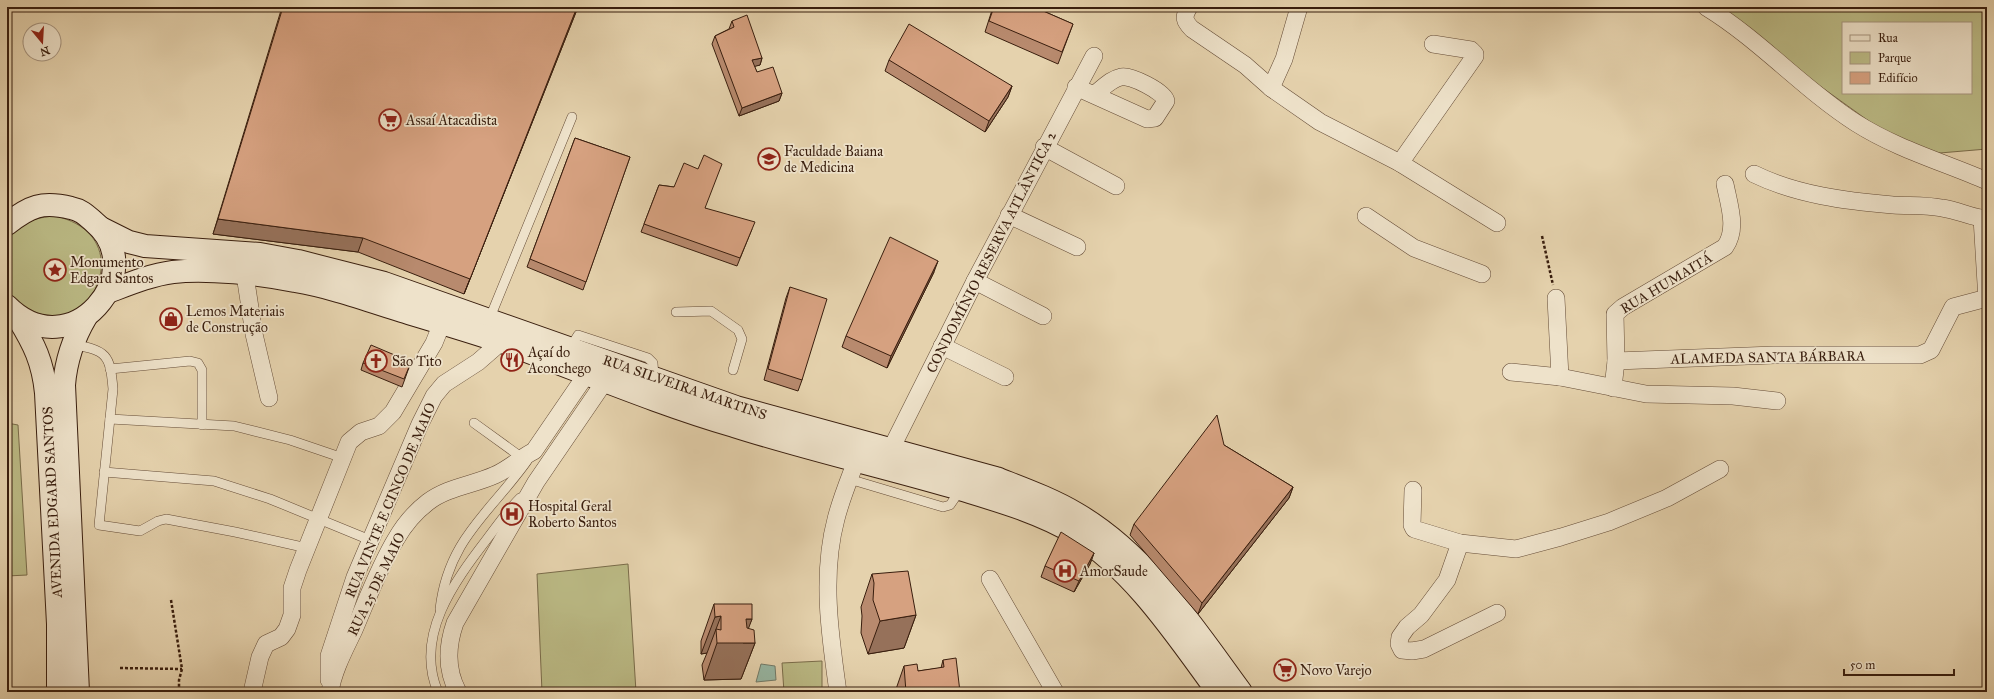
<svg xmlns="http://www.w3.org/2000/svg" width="1994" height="699" font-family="'IM FELL Great Primer',serif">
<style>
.green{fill:#bbba85;stroke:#7a6c4a;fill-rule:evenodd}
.water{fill:#97b8a5;stroke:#717a69}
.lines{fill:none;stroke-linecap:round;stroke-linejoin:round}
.service-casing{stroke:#644b36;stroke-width:10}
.minor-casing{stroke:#644b36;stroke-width:18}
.secondary-casing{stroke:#391e0e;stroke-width:24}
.path{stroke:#391e0e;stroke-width:2.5;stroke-dasharray:3 2;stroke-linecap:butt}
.service{stroke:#eee2ca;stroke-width:9}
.minor{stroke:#eee2ca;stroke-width:17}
.secondary{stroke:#eee2ca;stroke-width:22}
.wall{fill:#b88a6e;stroke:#391e0e}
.shaded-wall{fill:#96715a;stroke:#391e0e}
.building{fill:#d6a180;stroke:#391e0e}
.labels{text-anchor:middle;stroke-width:3.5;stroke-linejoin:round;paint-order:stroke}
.poi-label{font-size:14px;fill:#391e0e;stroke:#eee2ca;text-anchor:start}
.street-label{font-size:14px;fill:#391e0e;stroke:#eee2ca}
</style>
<rect width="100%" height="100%" fill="#e5d2ad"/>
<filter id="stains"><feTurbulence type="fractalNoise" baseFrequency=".005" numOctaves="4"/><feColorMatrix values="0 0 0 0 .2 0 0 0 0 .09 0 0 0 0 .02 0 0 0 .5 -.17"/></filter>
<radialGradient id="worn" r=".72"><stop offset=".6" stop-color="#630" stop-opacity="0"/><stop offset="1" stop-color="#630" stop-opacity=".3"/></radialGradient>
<g class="green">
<path d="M1710,7H1987V149L1916,155ZM1843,23H1971V93H1843Z"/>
<path d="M55,216C142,235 91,345 29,309C21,305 13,301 8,293C5,287 7,276 7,269C7,261 5,249 7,242C13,223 38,217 55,216Z"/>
<path d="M7,423L18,425L27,575L7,576Z"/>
<path d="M628,564L636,692H542L537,574Z"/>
<path d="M822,661V690L784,692L782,663Z"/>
</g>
<path class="water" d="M761,664L775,666L776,680L756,682Z"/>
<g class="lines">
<g class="service-casing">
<g id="service">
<path d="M676,312L711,311L738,330L742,339L733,370"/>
<path d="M489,320L572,117"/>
<path d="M72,344C107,351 110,354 113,389L99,525L140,531L158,521L166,519L235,532L307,548"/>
<path d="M570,348L578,335L648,358L653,363L654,377"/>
<path d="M110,369L190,361L198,363L202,370V425"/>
<path d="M110,419L234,426L290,440L343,458"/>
<path d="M474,423L521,457"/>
<path d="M104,472L214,481L270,499L370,540"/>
<path d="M849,479L943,507L950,505L961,489"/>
<path d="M440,609C448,539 490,513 527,461"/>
<path d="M438,692C414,636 454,582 487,539C497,526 507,511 520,498"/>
</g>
</g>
<g class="minor-casing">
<g id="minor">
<path d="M1189,7C1183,17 1184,21 1192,29L1245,65L1271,88L1320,122L1400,163L1497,223"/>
<path d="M1706,7C1760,40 1803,89 1856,123C1897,149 1943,162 1987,181"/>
<path d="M1076,87L1147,119L1155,118L1166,101C1165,92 1129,74 1121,77C1111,79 1103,88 1095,94"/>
<path d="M1271,88L1284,59L1299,7"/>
<path d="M1044,147L1116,186"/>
<path d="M1400,163L1475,56V54L1471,50L1433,44"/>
<path d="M1754,174C1797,195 1846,201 1893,205C1910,206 1926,205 1942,208C1958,210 1972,218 1987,219"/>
<path d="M1009,215L1077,247"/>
<path d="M1366,216L1414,248L1482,274"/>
<path d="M1982,218L1987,300"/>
<path d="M245,275L254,334L269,398"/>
<path d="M975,281L1043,316"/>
<path d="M1556,298L1560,377"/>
<path d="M942,346L1005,377"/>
<path d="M1616,361L1774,355H1920L1931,350L1953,307L1987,298"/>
<path d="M1511,372L1560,377L1646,394L1733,396L1777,401"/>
<path d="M1613,388L1616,361L1615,314L1623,307L1725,247C1738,229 1729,205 1725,184"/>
<path d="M891,449L975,281L1094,56"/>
<path d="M1413,490L1412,525L1414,529L1460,543L1516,549L1561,537L1609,522L1667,498L1720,469"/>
<path d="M1460,543L1447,580L1421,615L1407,627L1400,637L1399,644L1402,650L1412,651L1424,649L1497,613"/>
<path d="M990,579L1055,692"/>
<path d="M329,680V656L355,577L420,424L434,396L444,384L478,362L501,342"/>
<path d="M252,692L260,657L266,644L281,637L287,629L292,615V588L298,570L349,442L361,432L379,426L393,412L434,343L442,323"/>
<path d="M330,692C333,671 345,649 354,630C367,600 379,567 396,539C404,525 415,512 428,502C448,487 473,485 495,475C509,469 520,458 534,451L586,375"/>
<path d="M458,692C446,670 447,646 455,623L536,482L605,381L606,369"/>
<path d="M838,692C830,636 821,575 836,519C841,499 849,480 856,461"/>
</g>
</g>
<g class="secondary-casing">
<g id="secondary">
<path d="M7,224C30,206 42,201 71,208C81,210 86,215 94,222C153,271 71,370 7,306"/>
<path d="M101,228L129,242L145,246L260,254L298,261L384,283L736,407L996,478C1024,489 1052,499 1077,514C1147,555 1194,628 1241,692"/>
<path d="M108,292C129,284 150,275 173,272C207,268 261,274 295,281C331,287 367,300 402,311C435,321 469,331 502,342C579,370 655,403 734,426C806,449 881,466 953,487C995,500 1037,511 1074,533C1135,571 1176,635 1218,692"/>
<path d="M18,318C34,344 43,362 46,393L58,624V692"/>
<path d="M78,692L64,385C66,360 73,339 86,317"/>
</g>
</g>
<g class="path">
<path d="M1542,236L1553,285"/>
<path d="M171,600L182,669L179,680V692"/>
<path d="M120,668L182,669"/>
</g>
<use href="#service" class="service"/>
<use href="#minor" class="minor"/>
<use href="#secondary" class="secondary"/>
</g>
<g class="wall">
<path d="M282,7H578L464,294L358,252L213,234Z"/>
<path d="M993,7H1034L1073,24L1058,64L985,32Z"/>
<path d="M732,21L762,58L760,65L754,66L757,72L782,93L779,101L739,116L712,44L715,36L729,29Z"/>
<path d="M889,60L1012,86L1008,97L985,132L885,71Z"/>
<path d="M575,138L630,157L583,290L527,267Z"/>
<path d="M659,185L674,187L705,208L752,229L737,266L641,232Z"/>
<path d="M934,272L887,368L842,347L846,336Z"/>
<path d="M790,287L802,380L798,391L764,380L786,298Z"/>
<path d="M411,362L402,387L361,370L363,363Z"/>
<path d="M1224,445L1293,487L1289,498L1198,614L1130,535L1134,524Z"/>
<path d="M1094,553L1090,564L1074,592L1041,577L1045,566Z"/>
<path d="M872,574L916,615L904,648L868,654L861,633L862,616L861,607Z"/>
<path d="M714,604L752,619L748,628L755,643L741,679L704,680L702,665L707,653L701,654V641Z"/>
<path d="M943,660L960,692H895L904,666L918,671L941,668Z"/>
</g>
<g class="shaded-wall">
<path d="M577,7H578L464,294L470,279Z"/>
<path d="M762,58L760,65L749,68L752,60Z"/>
<path d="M1012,86L1008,97L985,132L989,121Z"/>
<path d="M782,93L779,101L739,116L742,108Z"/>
<path d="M218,219L363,238L358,252L213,234Z"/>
<path d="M938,261L934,272L887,368L891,356Z"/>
<path d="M1293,487L1289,498L1198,614L1202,603Z"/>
<path d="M1094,553L1090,564L1074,592L1079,581Z"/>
<path d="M916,615L904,648L868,654L880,621Z"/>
<path d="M721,616L707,653L701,654L715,617Z"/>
<path d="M746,619H752L743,643H755L741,679L704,680L717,643Z"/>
</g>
<g class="building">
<path d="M283,7H577L470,279L363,238L218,219Z"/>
<path d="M994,7H1034L1073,24L1062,52L989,21Z"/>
<path d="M747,15L762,58L752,60L757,72L773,67L782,93L742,108L715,36L734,27L732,21Z"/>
<path d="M909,24L1012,86L989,121L889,60Z"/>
<path d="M575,138L630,157L586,282L530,259Z"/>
<path d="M704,155L722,164L705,208L755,222L740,258L644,224L659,185L674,187L684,163L698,169Z"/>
<path d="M890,237L938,261L891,356L846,336Z"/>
<path d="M790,287L827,299L802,380L768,369Z"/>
<path d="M371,345L411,362L404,379L363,363Z"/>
<path d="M1217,415L1224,445L1293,487L1202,603L1134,524Z"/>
<path d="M1061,532L1094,553L1079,581L1045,566Z"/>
<path d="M908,571L916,615L880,621L873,600L874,583L872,574Z"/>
<path d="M714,604H752V619H746L747,628L754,630L755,643H717L716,629L721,630V616L715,617Z"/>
<path d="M956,658L960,692H906L904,666L917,664L918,671L944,667L943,660Z"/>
</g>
<defs>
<g id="supermarket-ring" transform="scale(1.15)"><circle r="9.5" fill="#eee2ca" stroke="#8f2418" stroke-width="1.5"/><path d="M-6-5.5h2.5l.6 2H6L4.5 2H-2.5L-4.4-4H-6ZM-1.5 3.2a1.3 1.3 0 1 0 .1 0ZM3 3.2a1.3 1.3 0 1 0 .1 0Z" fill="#8f2418"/></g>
<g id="university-ring" transform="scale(1.15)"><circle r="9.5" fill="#eee2ca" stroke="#8f2418" stroke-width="1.5"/><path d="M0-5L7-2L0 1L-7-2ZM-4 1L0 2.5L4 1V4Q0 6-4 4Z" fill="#8f2418"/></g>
<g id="sight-ring" transform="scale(1.15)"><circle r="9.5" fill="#eee2ca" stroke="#8f2418" stroke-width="1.5"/><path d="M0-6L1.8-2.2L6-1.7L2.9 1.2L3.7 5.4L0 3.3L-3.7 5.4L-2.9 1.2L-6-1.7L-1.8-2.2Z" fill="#8f2418"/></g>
<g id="shop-ring" transform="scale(1.15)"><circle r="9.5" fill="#eee2ca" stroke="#8f2418" stroke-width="1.5"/><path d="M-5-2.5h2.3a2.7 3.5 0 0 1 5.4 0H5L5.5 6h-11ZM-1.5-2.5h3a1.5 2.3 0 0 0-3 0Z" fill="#8f2418"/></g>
<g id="restaurant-ring" transform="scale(1.15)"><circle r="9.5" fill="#eee2ca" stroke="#8f2418" stroke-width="1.5"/><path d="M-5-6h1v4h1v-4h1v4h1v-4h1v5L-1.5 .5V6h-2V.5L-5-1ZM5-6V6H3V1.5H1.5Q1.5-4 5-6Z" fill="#8f2418"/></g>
<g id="church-ring" transform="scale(1.15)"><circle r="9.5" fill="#eee2ca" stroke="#8f2418" stroke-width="1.5"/><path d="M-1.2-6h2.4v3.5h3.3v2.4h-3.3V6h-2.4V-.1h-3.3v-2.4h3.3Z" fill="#8f2418"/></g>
<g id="hospital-ring" transform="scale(1.15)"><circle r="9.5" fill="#eee2ca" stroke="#8f2418" stroke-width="1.5"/><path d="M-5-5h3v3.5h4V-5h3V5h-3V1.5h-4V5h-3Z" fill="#8f2418"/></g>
</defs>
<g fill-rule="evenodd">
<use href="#supermarket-ring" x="390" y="120"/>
<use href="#university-ring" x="769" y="159"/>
<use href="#sight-ring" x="55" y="270"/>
<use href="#shop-ring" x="171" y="319"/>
<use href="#restaurant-ring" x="512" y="360"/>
<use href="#church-ring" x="376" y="361"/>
<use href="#hospital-ring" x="512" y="514"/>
<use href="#hospital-ring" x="1065" y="571"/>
<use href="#supermarket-ring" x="1285" y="670"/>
</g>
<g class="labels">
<g class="poi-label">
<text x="406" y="125">Assaí Atacadista</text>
<text x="784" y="156">Faculdade Baiana<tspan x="784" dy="16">de Medicina</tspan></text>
<text x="70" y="267">Monumento<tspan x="70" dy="16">Edgard Santos</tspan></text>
<text x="186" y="316">Lemos Materiais<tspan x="186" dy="16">de Construção</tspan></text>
<text x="528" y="357">Açaí do<tspan x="528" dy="16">Aconchego</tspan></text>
<text x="392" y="366">São Tito</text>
<text x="528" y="511">Hospital Geral<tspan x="528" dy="16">Roberto Santos</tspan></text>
<text x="1080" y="576">AmorSaude</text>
<text x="1300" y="675">Novo Varejo</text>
</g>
<g class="street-label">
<text transform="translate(991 252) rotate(-63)" y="5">CONDOMÍNIO RESERVA ATLÂNTICA 2</text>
<text transform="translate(1666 283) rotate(-31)" y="5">RUA HUMAITÁ</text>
<text transform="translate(1768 357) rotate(-1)" y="5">ALAMEDA SANTA BÁRBARA</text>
<text transform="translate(685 387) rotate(19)" y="5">RUA SILVEIRA MARTINS</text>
<text transform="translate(390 500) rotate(-67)" y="5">RUA VINTE E CINCO DE MAIO</text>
<text transform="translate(52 502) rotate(-93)" y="5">AVENIDA EDGARD SANTOS</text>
<text transform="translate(376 584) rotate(-64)" y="5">RUA 25 DE MAIO</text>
</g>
</g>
<rect width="1994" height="699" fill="none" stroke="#e5d2ad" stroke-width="24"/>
<rect x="8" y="8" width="1978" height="683" fill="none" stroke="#391e0e" stroke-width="2"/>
<rect x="12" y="12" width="1970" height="675" fill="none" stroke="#391e0e"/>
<rect x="1842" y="22" width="130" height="72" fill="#eee2ca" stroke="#a6947f"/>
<rect x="1850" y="35" width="20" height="6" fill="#eee2ca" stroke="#a6947f"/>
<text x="1878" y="42" font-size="12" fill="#391e0e">Rua</text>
<rect x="1850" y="52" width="20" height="12" fill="#bbba85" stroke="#a6947f"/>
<text x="1878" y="62" font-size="12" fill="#391e0e">Parque</text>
<rect x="1850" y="72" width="20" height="12" fill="#d6a180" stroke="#a6947f"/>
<text x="1878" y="82" font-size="12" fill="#391e0e">Edifício</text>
<g transform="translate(42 42) rotate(162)"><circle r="19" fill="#eee2ca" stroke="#a6947f"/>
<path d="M0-3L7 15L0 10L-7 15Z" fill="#8f2418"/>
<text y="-6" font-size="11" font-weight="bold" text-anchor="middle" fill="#391e0e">N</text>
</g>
<path d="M1844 669v6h110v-6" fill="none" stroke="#391e0e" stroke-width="2"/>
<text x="1850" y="669" font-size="12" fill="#391e0e" stroke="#eee2ca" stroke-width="3" paint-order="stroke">50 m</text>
<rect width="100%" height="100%" filter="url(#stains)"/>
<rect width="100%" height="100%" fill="url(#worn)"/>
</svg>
